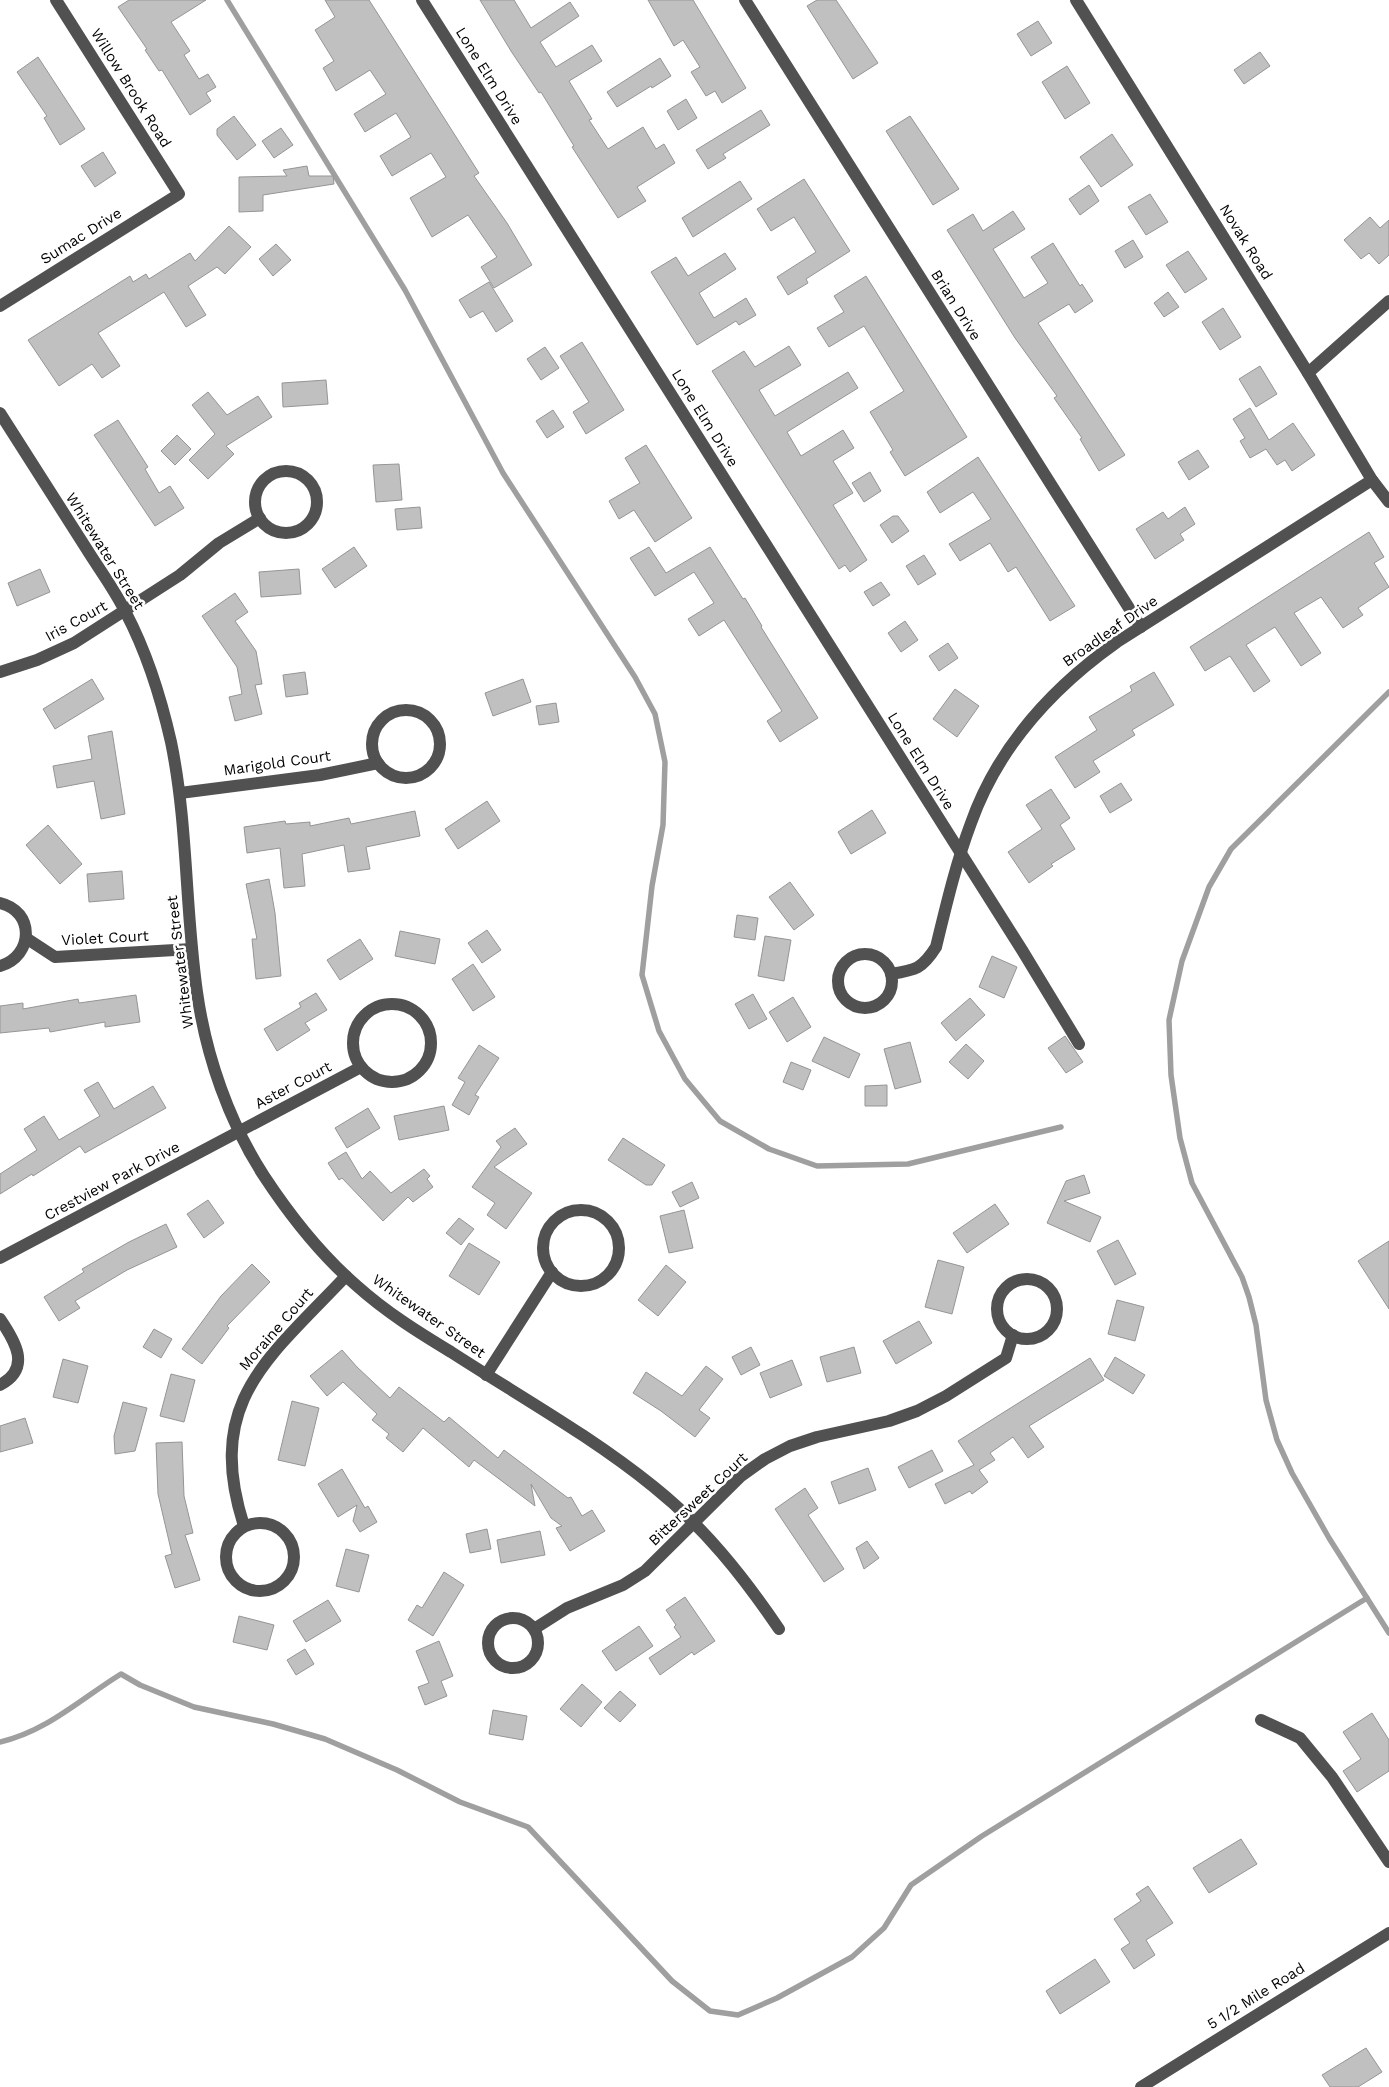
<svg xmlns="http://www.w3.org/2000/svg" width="1389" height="2087" font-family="'Work Sans',sans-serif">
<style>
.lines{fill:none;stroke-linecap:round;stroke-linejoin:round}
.stream{stroke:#9f9f9f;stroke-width:5.5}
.building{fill:#c0c0c0;stroke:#959595}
.minor{stroke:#515151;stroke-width:12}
.labels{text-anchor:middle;stroke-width:5;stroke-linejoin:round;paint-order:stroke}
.street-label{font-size:15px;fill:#000;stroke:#fff}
</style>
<rect width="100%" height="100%" fill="#fff"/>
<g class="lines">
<g class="stream">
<path d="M227,0L405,290L503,473L635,677L655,714L665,762L663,825L652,886L642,975L659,1031L685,1079L720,1121L769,1149L817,1166L908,1164L1061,1127"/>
<path d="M1389,692L1231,849L1209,887L1182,961L1169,1020L1171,1075L1180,1138L1192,1183L1242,1277L1249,1297L1256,1325L1266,1400L1277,1440L1292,1473L1329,1538L1389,1633"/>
<path d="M0,1742C46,1732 82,1698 121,1674L140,1685L194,1707L273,1724L325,1739L397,1770L460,1802L528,1827L672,1981L710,2011L738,2015L777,1998L852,1957L884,1928L911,1885L982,1836L1367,1598"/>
</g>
</g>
<g class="building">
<path d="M129,0H206L171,22L190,51L184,55L199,79L208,74L216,87L206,93L211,101L190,115L162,70L159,71L145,50L147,49L118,7Z"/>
<path d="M325,0H369L479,173L474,176L507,223L532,265L494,288L481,267L497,257L468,215L432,237L410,198L446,177L431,153L392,176L380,156L411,137L396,113L365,132L354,114L386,94L370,70L336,91L323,68L334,61L315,30L335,17Z"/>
<path d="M480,0H514L531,28L570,2L579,16L540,42L556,67L592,45L602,61L569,81L592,119L589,120L608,149L643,127L656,149L664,144L675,163L637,187L646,201L618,218L572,147L574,146L541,92L539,93L511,51Z"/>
<path d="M648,0H693L746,88L722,103L715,91L706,96L691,72L700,67L683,40L674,46Z"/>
<path d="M817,0H836L878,63L853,79L807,6Z"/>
<path d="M1038,21L1052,43L1031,56L1017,34Z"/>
<path d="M1260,52L1270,66L1244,84L1234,70Z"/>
<path d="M38,57L85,129L60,145L44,118L47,116L17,72Z"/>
<path d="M660,58L671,76L652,88L651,86L617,107L607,92Z"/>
<path d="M1067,66L1090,103L1065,119L1042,82Z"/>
<path d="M686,99L697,118L678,130L667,111Z"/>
<path d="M761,110L770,125L723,154L726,158L708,169L696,150Z"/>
<path d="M234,116L256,145L237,160L217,135V129Z"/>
<path d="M910,116L959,189L933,205L886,131Z"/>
<path d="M281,128L293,145L274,158L262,141Z"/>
<path d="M1112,134L1133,165L1101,187L1080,157Z"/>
<path d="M103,152L116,173L95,187L81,166Z"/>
<path d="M307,166L309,176H333L334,184L263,195V211L239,212V177L287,176L283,170Z"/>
<path d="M804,179L850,251L806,279L808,283L788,295L777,277L816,252L794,217L771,231L757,209Z"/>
<path d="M740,181L752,199L693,237L682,218Z"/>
<path d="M1089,185L1099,201L1080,215L1069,199Z"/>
<path d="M1150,194L1168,222L1146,235L1128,207Z"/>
<path d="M1013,211L1025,229L993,249L1024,298L1048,283L1031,257L1053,243L1080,286L1082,284L1093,301L1075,313L1069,304L1038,323L1125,455L1099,471L1080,439L1082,438L1054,398L1057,396L1015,338L947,230L973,214L983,231Z"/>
<path d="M1370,217L1380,228L1389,220V255L1379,264L1369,253L1361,259L1344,240Z"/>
<path d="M229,226L251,247L225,274L217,267L188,286L206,315L186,327L164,292L98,333L120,366L102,378L92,364L59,386L28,340L130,276L133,282L146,274L149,279L190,253L195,261Z"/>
<path d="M1133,240L1143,257L1125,268L1115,251Z"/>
<path d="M276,244L291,260L273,276L259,259Z"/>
<path d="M1188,251L1207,279L1185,293L1166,265Z"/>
<path d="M725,253L736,269L699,293L714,318L746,298L756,315L739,325L736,321L697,345L651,272L676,257L688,276Z"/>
<path d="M866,276L967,437L905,476L890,452L893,450L870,412L904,391L864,326L829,347L817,328L844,312L834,296Z"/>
<path d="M489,282L513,321L496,332L483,311L470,318L459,300Z"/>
<path d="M1168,292L1179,307L1164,317L1154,303Z"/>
<path d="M1223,308L1241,337L1220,350L1202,322Z"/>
<path d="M582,342L624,410L586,434L573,412L589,402L560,356Z"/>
<path d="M789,346L801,365L759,390L775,416L848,372L858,388L787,432L801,456L843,430L854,448L833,461L853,493L833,505L867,560L850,572L845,565L839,569L712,371L744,351L755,367Z"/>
<path d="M545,347L559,368L541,380L527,359Z"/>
<path d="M1260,366L1277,394L1256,407L1239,379Z"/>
<path d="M326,380L328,404L283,407L282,383Z"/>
<path d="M208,392L227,415L258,396L272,417L226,446L234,454L208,479L189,460L215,434L192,405Z"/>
<path d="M1250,408L1269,440L1293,423L1315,455L1292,471L1285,460L1277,465L1266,449L1250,458L1240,441L1245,438L1233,419Z"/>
<path d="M553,410L564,427L547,438L536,421Z"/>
<path d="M118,420L148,467L145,469L159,493L170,486L184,508L155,526L94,435Z"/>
<path d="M177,435L191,449L175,465L161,451Z"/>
<path d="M646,445L692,518L655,542L634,510L619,519L609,501L640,483L625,458Z"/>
<path d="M1198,450L1209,467L1189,480L1178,462Z"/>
<path d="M978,457L1075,606L1050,621L1016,567L1008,572L990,543L960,561L949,544L991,519L973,492L940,513L927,492Z"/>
<path d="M399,464L402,500L376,502L373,465Z"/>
<path d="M870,472L881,491L864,502L852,483Z"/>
<path d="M420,507L422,528L397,530L395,509Z"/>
<path d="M1185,507L1195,524L1180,534L1184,540L1155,559L1136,529L1163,512L1168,519Z"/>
<path d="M893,516H898L909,531L892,543L880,525Z"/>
<path d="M1369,532L1384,557L1374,563L1389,587L1358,608L1363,615L1343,628L1321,597L1294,613L1321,653L1301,666L1275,627L1246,645L1270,681L1254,692L1230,656L1205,671L1190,647Z"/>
<path d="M354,547L367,566L335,588L322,569Z"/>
<path d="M649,547L666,573L710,547L743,599L745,598L762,626L761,627L818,718L780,742L767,721L782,711L724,620L699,636L688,619L714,603L694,572L655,596L641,575L630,558Z"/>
<path d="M924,555L936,574L918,585L906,566Z"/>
<path d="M40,569L50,592L17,606L8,583Z"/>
<path d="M299,569L301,594L261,597L259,572Z"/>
<path d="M881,582L890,595L873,606L864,592Z"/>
<path d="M235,593L248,612L235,621L256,651L262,684L255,685L262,714L235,721L229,697L242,694L237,667L202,616Z"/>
<path d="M905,621L918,640L901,652L888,633Z"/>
<path d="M948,643L958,658L939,671L929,656Z"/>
<path d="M305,672L308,694L286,697L283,675Z"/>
<path d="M1154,672L1174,705L1132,730L1135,735L1093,761L1100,772L1075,788L1055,757L1097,730L1089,717L1132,691L1130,686Z"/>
<path d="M92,679L104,699L55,729L43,709Z"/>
<path d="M523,679L531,702L493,716L485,693Z"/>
<path d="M955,689L979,706L957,737L933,719Z"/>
<path d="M556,703L559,722L539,725L536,706Z"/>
<path d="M112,731L125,814L101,819L94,781L57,788L53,766L92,759L88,736Z"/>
<path d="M1121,783L1132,800L1110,813L1100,796Z"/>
<path d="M1051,789L1070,818L1060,825L1075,849L1051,864L1053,866L1029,883L1008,852L1042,829L1026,805Z"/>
<path d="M487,801L500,821L458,849L445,829Z"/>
<path d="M872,810L886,833L851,854L838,832Z"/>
<path d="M415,811L420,836L366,847L370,869L348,872L344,845L302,854L305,886L284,888L280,848L247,853L244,827L285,821L286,824L310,822V826L349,818L351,824Z"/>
<path d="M48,825L82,864L60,884L26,845Z"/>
<path d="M122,871L124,899L89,902L87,874Z"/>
<path d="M269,879L275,913L281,976L256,979L252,939H257L246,884Z"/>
<path d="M790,882L814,915L794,930L769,897Z"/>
<path d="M737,915L758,918L755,940L734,937Z"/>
<path d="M487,930L501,950L482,963L468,943Z"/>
<path d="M400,931L440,939L435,964L395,956Z"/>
<path d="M765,936L791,940L784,981L758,976Z"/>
<path d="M360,939L373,959L340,980L327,960Z"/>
<path d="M992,956L1017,967L1004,998L979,987Z"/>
<path d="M473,964L495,997L473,1011L452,979Z"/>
<path d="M316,993L327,1010L305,1023L310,1030L277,1051L264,1029L301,1007L299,1003Z"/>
<path d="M753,994L767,1019L749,1029L735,1004Z"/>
<path d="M136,995L140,1022L105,1027V1022L50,1032L49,1028L0,1033V1006L23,1003V1009L78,999L79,1003Z"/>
<path d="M793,997L811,1027L787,1042L769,1012Z"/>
<path d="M970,998L985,1015L956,1041L941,1023Z"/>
<path d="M1065,1036L1083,1062L1066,1073L1048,1048Z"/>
<path d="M824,1037L860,1054L849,1078L812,1061Z"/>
<path d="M910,1042L921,1082L895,1089L884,1049Z"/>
<path d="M966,1044L984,1061L968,1079L949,1062Z"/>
<path d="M479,1045L499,1058L475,1095L479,1097L469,1115L452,1105L465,1082L458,1078Z"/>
<path d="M791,1062L811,1070L803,1090L783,1082Z"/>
<path d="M98,1082L114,1109L153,1086L166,1108L85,1153L80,1146L33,1176L32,1174L0,1194V1174L37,1150L24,1129L44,1116L59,1140L100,1116L84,1090Z"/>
<path d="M887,1085V1106H865V1086Z"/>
<path d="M444,1106L449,1130L399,1140L394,1116Z"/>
<path d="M368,1108L380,1128L347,1148L335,1128Z"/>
<path d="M515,1128L527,1144L494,1167L532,1193L506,1229L487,1215L495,1203L472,1187L501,1147L496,1141Z"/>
<path d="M623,1138L665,1165L652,1185H646L608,1160Z"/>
<path d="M346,1152L362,1179L370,1171L391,1193L424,1169L430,1176L427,1179L433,1187L413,1202L408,1197L383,1221L342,1178L339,1180L328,1163Z"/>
<path d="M1084,1175L1090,1193L1064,1201L1101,1217L1090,1242L1047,1223L1066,1181Z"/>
<path d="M692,1182L699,1198L680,1207L672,1192Z"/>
<path d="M208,1200L224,1223L204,1238L187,1214Z"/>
<path d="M995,1204L1009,1224L967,1253L953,1233Z"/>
<path d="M684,1210L693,1248L669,1253L660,1216Z"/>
<path d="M459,1218L474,1229L461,1245L446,1233Z"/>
<path d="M166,1224L177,1247L127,1270L75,1301L80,1308L59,1321L44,1297L84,1272L82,1269L129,1242Z"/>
<path d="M1118,1240L1136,1274L1115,1285L1097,1251Z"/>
<path d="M1389,1241V1309L1358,1261Z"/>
<path d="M469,1243L500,1262L479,1295L449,1276Z"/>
<path d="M938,1260L964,1267L952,1314L925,1307Z"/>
<path d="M252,1264L270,1282L227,1326L229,1328L202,1364L182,1349L221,1296Z"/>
<path d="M666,1265L686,1282L658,1316L638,1300Z"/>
<path d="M1117,1300L1144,1307L1135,1341L1108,1334Z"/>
<path d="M919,1321L932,1343L896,1364L883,1341Z"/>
<path d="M154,1329L172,1339L161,1358L143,1347Z"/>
<path d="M751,1347L760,1365L741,1375L732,1357Z"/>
<path d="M854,1347L861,1373L827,1382L820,1357Z"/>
<path d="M342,1350L357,1367L390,1398L399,1387L444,1422L449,1417L498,1458L504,1450L568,1498L571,1497L582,1516L592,1510L605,1531L570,1551L556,1528L562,1526L551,1518L531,1484L535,1506L474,1460L469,1467L423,1428L403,1452L386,1438L389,1434L372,1420L377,1414L343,1382L327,1396L310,1376Z"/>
<path d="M1115,1357L1145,1375L1133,1394L1104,1376Z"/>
<path d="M1090,1358L1104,1380L1029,1426L1044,1447L1028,1458L1013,1437L990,1453L995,1460L979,1470L988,1482L972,1494L970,1491L945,1504L935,1484L974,1465L958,1441Z"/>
<path d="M63,1359L88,1366L78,1403L53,1397Z"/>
<path d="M792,1360L802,1385L770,1398L760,1373Z"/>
<path d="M706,1366L723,1379L699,1410L710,1418L695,1437L661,1411L633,1393L646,1372L682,1396Z"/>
<path d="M171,1374L195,1380L184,1422L160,1416Z"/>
<path d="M292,1401L319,1408L305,1466L278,1460Z"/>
<path d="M123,1402L147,1408L135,1451L115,1454L114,1436Z"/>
<path d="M25,1418L33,1443L0,1452V1426Z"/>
<path d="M182,1442L184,1496L193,1533L185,1535L200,1580L175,1588L165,1556L172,1554L158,1494L156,1443Z"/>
<path d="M932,1450L943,1471L909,1488L898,1467Z"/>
<path d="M868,1468L876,1490L839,1504L831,1482Z"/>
<path d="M342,1469L365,1508L368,1506L377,1522L360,1532L353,1521L357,1505L338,1517L318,1484Z"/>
<path d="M805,1488L818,1508L808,1515L844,1569L824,1582L775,1509Z"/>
<path d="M487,1529L491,1549L470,1553L466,1534Z"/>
<path d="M540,1531L545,1555L501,1563L497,1540Z"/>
<path d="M867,1541L879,1558L864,1569L856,1548Z"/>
<path d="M346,1549L369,1555L359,1592L336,1586Z"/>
<path d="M444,1572L464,1585L433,1636L408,1620L417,1605L422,1608Z"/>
<path d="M685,1597L715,1641L694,1655L692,1652L660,1675L649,1658L681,1637L674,1627L676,1625L666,1610Z"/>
<path d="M328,1600L341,1621L306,1642L293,1621Z"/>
<path d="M239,1616L274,1625L267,1650L233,1642Z"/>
<path d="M639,1626L653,1646L616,1671L602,1651Z"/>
<path d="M439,1641L453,1676L441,1681L447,1696L425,1705L418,1687L429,1683L416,1651Z"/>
<path d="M305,1649L314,1664L296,1675L287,1660Z"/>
<path d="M582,1684L602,1702L581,1727L560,1709Z"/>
<path d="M620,1691L636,1705L620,1722L604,1708Z"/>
<path d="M493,1710L527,1716L523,1740L489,1734Z"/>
<path d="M1372,1713L1389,1740V1771L1357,1792L1343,1771L1361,1759L1343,1732Z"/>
<path d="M1241,1839L1257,1864L1209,1893L1193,1868Z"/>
<path d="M1148,1886L1173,1923L1146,1940L1155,1955L1134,1969L1121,1949L1130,1943L1114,1919L1141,1901L1136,1894Z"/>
<path d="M1095,1959L1110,1982L1060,2014L1046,1991Z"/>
<path d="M1366,2048L1382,2072L1358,2087H1330L1322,2075Z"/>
</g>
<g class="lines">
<g class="minor">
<path d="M422,0L1022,950L1079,1044"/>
<path d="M745,0L1141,627"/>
<path d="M1076,0L1308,373L1372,480L1389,502"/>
<path d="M0,306L179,194L56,0"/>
<path d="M1308,373L1389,301"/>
<path d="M0,413C29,458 57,503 86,548C99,569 115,590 126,613C147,653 161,698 171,742C188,824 185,909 197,992C206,1056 229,1122 264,1176C291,1217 321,1255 357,1286C386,1312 418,1332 451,1352C519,1396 591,1436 654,1487C704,1527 743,1576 779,1629"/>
<circle cx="286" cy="502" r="31"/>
<path d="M0,672L37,660L74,643L180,575L219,543L260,518"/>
<circle cx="406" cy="744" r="34"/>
<path d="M180,793L320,775L378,763"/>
<path d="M0,903C35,911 34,956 0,966"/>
<path d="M26,938L55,957L192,949"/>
<circle cx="865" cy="981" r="27"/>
<path d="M891,974C916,970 922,969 936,947C946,906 956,863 971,823C998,747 1052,688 1117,642L1372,480"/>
<circle cx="392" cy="1043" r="39"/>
<circle cx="581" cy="1248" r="38"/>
<path d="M0,1258L361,1067"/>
<circle cx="1027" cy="1309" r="30"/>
<path d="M0,1319C15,1341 32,1368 0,1385"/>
<path d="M486,1375L552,1272"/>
<circle cx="260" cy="1557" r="34"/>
<path d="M244,1526C204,1401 268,1359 346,1276"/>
<circle cx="513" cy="1643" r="25"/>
<path d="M534,1629L567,1608L623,1585L645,1571L741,1476L765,1459L790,1446L817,1437L889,1421L917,1411L946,1396L1006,1358L1013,1335"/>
<path d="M1261,1720L1300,1738L1332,1777L1389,1862"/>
<path d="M1141,2087L1389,1933"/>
</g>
</g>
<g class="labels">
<g class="street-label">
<text transform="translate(489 76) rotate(58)" y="5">Lone Elm Drive</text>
<text transform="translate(131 88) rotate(58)" y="5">Willow Brook Road</text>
<text transform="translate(81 236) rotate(-32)" y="5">Sumac Drive</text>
<text transform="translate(1246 242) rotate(58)" y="5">Novak Road</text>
<text transform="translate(956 305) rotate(58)" y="5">Brian Drive</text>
<text transform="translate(705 418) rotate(58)" y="5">Lone Elm Drive</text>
<text transform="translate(105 551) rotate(58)" y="5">Whitewater Street</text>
<text transform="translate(76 621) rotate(-29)" y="5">Iris Court</text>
<text transform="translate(1110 631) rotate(-35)" y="5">Broadleaf Drive</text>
<text transform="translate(921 761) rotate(58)" y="5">Lone Elm Drive</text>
<text transform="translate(277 763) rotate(-8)" y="5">Marigold Court</text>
<text transform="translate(105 938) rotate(-3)" y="5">Violet Court</text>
<text transform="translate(180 962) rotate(-97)" y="5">Whitewater Street</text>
<text transform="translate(293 1085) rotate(-28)" y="5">Aster Court</text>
<text transform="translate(112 1181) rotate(-28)" y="5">Crestview Park Drive</text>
<text transform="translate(429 1316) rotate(35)" y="5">Whitewater Street</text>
<text transform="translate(276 1329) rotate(-49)" y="5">Moraine Court</text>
<text transform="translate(698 1499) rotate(-43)" y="5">Bittersweet Court</text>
<text transform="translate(1256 1996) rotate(-32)" y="5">5 1/2 Mile Road</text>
</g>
</g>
</svg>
